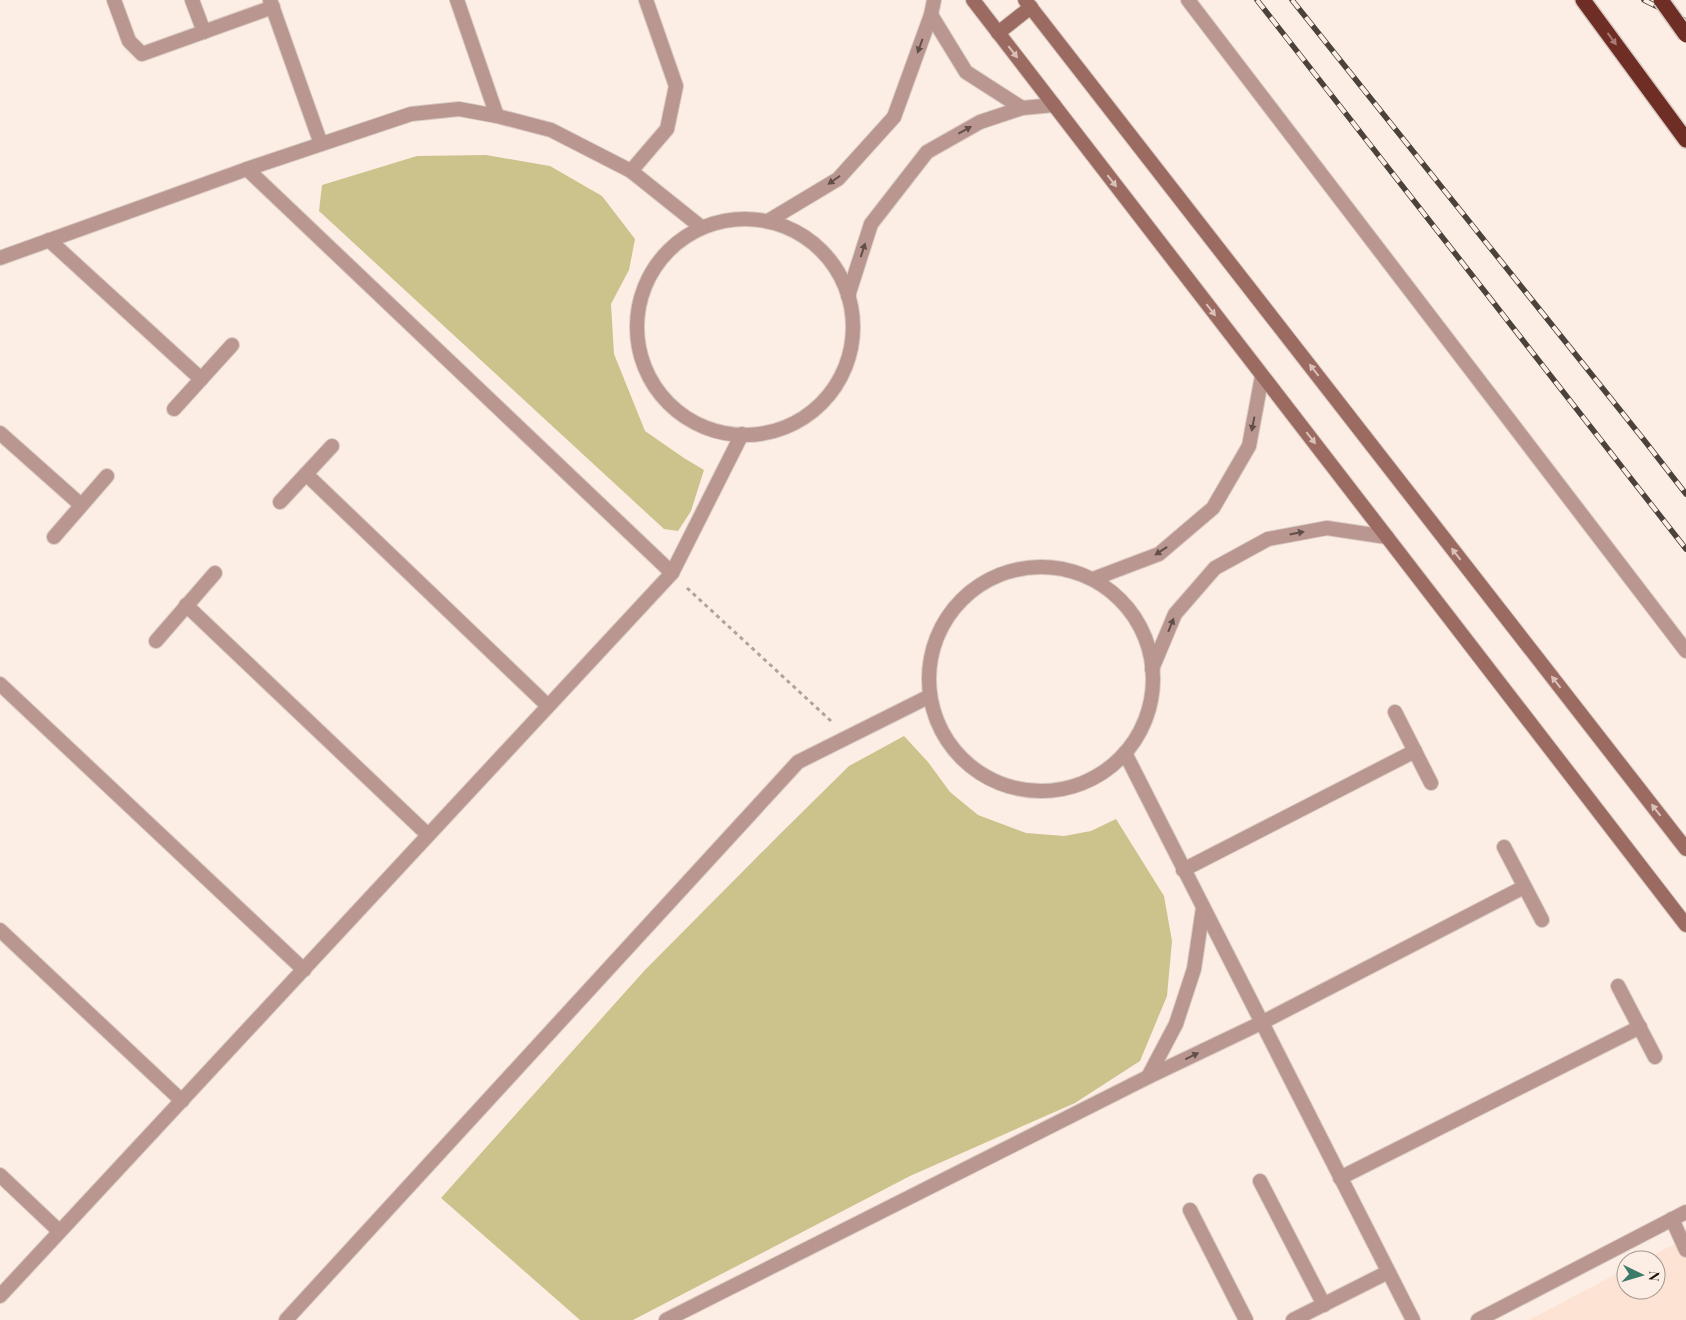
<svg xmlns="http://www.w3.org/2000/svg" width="1686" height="1320" font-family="'Playfair Display',serif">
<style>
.built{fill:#fce3d4}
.green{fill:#cbc38b}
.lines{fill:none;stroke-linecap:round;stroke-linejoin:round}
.service-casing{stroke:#d9cbc3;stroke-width:16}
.minor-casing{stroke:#d9cbc3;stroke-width:16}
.secondary-casing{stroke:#d9cbc3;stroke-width:16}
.motorway-casing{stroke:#d9cbc3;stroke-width:18}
.path{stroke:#afa39b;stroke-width:3;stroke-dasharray:4 4;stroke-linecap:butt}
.service{stroke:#b99690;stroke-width:14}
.minor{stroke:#b99690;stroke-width:14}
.secondary{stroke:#9b6a61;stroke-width:14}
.motorway{stroke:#6f2e25;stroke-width:15}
.rail-casing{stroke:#4b423c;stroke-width:5.5}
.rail{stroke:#fdeee5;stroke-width:4;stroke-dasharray:11;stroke-linecap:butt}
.motorway-bridge-casing{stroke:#d9cbc3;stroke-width:18;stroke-linecap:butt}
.motorway-bridge{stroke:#6f2e25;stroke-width:15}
.oneway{fill:#a87b72}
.oneway2{fill:#634f4a}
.oneway3{fill:#dbc0b7}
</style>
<rect width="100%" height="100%" fill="#fdeee5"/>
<path class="built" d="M1686,1238V1320H1529L1626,1269V1290H1656V1260H1644Z"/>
<g class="green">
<path d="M486,155L550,166L602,196L635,239L629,270L611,304L614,354L645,431L684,458L704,470L691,511L678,531L664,529L319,211L322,185L417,156Z"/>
<path d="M904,736L928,762L950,792L978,815L1026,833L1064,836L1091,831L1116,819L1164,896L1172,941L1167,996L1140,1061L1075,1103L910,1176L633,1320H580L441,1198L644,971L780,834L849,766Z"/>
</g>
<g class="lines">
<g class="service-casing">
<g id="service">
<path d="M114,0L129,41L142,54L273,7"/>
<path d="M192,0L204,32"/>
<path d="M1260,1181L1324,1305"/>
<path d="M1190,1210L1246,1320"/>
<path d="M1672,1219L1686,1250"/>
<path d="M1293,1320L1388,1272"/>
</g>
</g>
<g class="minor-casing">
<g id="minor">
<path d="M270,0L321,144"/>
<path d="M457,0L497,116"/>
<path d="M1188,0L1686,651"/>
<path d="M931,15L966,72L1022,108"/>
<path d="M247,169L672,573"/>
<path d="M631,171L667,129L676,86L646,0"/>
<circle cx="745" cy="327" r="108"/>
<path d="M768,221L838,179L894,117L931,15L934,0"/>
<path d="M49,240L201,379"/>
<path d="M0,258L247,169L411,114L459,109L497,116L551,130L631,171L701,227"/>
<path d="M848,296L871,224L927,152L980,122L1022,108L1054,105"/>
<path d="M174,409L232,345"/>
<path d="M0,433L81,505"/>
<path d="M306,474L548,706"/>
<path d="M280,502L332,446"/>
<path d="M54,537L107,476"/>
<circle cx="1041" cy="679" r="112"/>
<path d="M1093,579L1159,554L1213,508L1249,446L1262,376"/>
<path d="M186,605L428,835"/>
<path d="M156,641L215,573"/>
<path d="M1152,669L1175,614L1215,568L1268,539L1327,528L1387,537"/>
<path d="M0,684L304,970"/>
<path d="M1395,712L1431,783"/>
<path d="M1125,753L1413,1320"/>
<path d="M1504,847L1542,920"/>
<path d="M1183,870L1415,751"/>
<path d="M0,930L182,1101"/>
<path d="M1618,986L1655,1057"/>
<path d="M1148,1077L1176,1024L1194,969L1203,908"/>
<path d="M0,1175L59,1231"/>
<path d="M1340,1178L1640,1027"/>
<path d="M0,1296L672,573L742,434"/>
<path d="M286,1320L798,762L930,696"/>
<path d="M666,1320L1148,1077L1261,1023L1524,887"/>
<path d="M1478,1320L1686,1212"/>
</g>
</g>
<g class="secondary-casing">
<g id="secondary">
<path d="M973,0L1686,925"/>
<path d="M1025,0L1686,849"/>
<path d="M998,33L1031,7"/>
</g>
</g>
<g class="motorway-casing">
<path id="motorway" d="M1583,0L1686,140"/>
</g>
<path class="path" d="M687,588L831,721"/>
<use href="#service" class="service"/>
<use href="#minor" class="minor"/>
<use href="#secondary" class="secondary"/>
<use href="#motorway" class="motorway"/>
<g class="rail-casing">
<g id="rail">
<path d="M1257,0L1686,549"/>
<path d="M1292,0L1644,440L1686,494"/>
<path d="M1644,0L1686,21"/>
</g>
</g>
<use href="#rail" class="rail"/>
<g class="motorway-bridge-casing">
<path id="motorway-bridge" d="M1661,0L1686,35"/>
</g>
<use href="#motorway-bridge" class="motorway-bridge"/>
</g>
<defs><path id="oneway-solid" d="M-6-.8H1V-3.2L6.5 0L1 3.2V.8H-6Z" transform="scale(1.25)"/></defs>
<use class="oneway" href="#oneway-solid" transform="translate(1612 39) rotate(54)"/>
<g class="oneway2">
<use href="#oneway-solid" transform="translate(920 46) rotate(110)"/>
<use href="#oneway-solid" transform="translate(965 130) rotate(-29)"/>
<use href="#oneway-solid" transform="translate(834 180) rotate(145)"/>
<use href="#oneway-solid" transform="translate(863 250) rotate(-72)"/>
<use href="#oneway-solid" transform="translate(1253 424) rotate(101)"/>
<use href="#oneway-solid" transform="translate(1297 533) rotate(-11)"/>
<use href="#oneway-solid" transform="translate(1161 551) rotate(146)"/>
<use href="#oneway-solid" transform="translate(1171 625) rotate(-68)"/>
<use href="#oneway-solid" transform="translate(1192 1056) rotate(-26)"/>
</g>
<g class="oneway3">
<use href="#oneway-solid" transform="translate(1013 52) rotate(52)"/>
<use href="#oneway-solid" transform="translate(1112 181) rotate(52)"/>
<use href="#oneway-solid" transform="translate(1211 310) rotate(52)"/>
<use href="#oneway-solid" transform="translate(1314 370) rotate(-128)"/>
<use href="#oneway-solid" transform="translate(1311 438) rotate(52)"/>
<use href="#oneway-solid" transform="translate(1456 554) rotate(-128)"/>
<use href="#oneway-solid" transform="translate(1556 682) rotate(-128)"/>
<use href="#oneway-solid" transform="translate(1656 810) rotate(-128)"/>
</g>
<g transform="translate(1641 1275) rotate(95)"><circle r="24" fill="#fdeee5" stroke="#a39790"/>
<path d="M0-4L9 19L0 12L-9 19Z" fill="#3c7b68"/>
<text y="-8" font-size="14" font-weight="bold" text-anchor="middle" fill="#1d1510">N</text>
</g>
</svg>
